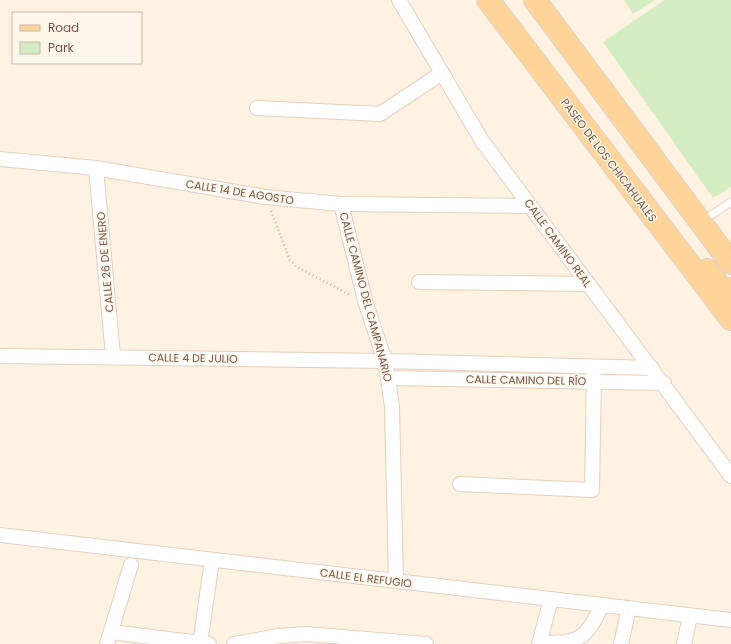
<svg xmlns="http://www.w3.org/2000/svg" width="731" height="644" font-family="Poppins,sans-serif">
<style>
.green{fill:#d3ecc0}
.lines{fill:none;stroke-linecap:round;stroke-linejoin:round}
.service-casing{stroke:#e4cfc0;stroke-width:9}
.minor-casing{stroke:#e4cfc0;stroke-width:16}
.primary-casing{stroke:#dcd3cf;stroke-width:24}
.path{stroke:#dab19b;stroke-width:2.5;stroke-dasharray:1 3;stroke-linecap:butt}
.service{stroke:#fff;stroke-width:7}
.minor{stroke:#fff;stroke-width:14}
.primary{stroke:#ffd498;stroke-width:22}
.labels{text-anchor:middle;stroke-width:3;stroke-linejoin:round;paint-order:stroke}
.street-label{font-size:11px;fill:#775647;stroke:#fff6ea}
</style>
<rect width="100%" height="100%" fill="#fef2e2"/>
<g class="green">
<path d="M624,0H655L633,14Z"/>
<path d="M665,0H731V187L713,198L603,42Z"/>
</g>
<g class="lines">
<g class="service-casing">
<path id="service" d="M702,221L731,202"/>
</g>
<g class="minor-casing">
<g id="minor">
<path d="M399,0L482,141L731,476"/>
<path d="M257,108L380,114L442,73"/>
<path d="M0,159L96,168L265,197L341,204L530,206"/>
<path d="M96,168L113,356"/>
<path d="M341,204L366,304L385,361L388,378L392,407L396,581"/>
<path d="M419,282L588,284"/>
<path d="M0,356L385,361L652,368"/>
<path d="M388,378L664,383"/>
<path d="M460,484L592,490L594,374"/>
<path d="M0,535L731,620"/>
<path d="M111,632L209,644"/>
<path d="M540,643C579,643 585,641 602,605"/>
<path d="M107,644L131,565"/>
<path d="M200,644L212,560"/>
<path d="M234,644L279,636L307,634L426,644"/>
<path d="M539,644L551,599"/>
<path d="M621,644L629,608"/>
<path d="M684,644L690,616"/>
</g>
</g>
<g class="primary-casing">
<g id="primary">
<path d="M488,0L731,319"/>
<path d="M535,0L731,263"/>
<path d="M707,270L722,289L729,290L731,289"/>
</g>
</g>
<path class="path" d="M271,211L290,260L297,267L350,295"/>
<use href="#service" class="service"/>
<use href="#minor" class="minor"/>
<use href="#primary" class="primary"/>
</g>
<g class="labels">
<g class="street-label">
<text transform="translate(609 160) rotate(53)" y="4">PASEO DE LOS CHICAHUALES</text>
<text transform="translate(240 192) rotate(9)" y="4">CALLE 14 DE AGOSTO</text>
<text transform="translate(558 243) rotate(54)" y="4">CALLE CAMINO REAL</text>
<text transform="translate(105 262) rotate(-95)" y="4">CALLE 26 DE ENERO</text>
<text transform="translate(366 297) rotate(75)" y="4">CALLE CAMINO DEL CAMPANARIO</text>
<text transform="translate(193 358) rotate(1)" y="4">CALLE 4 DE JULIO</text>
<text transform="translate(526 380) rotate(1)" y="4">CALLE CAMINO DEL RÍO</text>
<text transform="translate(366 578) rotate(7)" y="4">CALLE EL REFUGIO</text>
</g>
</g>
<rect x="12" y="12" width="130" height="52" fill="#fff6ea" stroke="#c9b6a9"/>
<rect x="20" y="25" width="20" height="6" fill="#ffd498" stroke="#c9b6a9"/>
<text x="48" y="32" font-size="12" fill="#775647">Road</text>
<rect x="20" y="42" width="20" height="12" fill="#d3ecc0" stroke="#c9b6a9"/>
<text x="48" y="52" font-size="12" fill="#775647">Park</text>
</svg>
